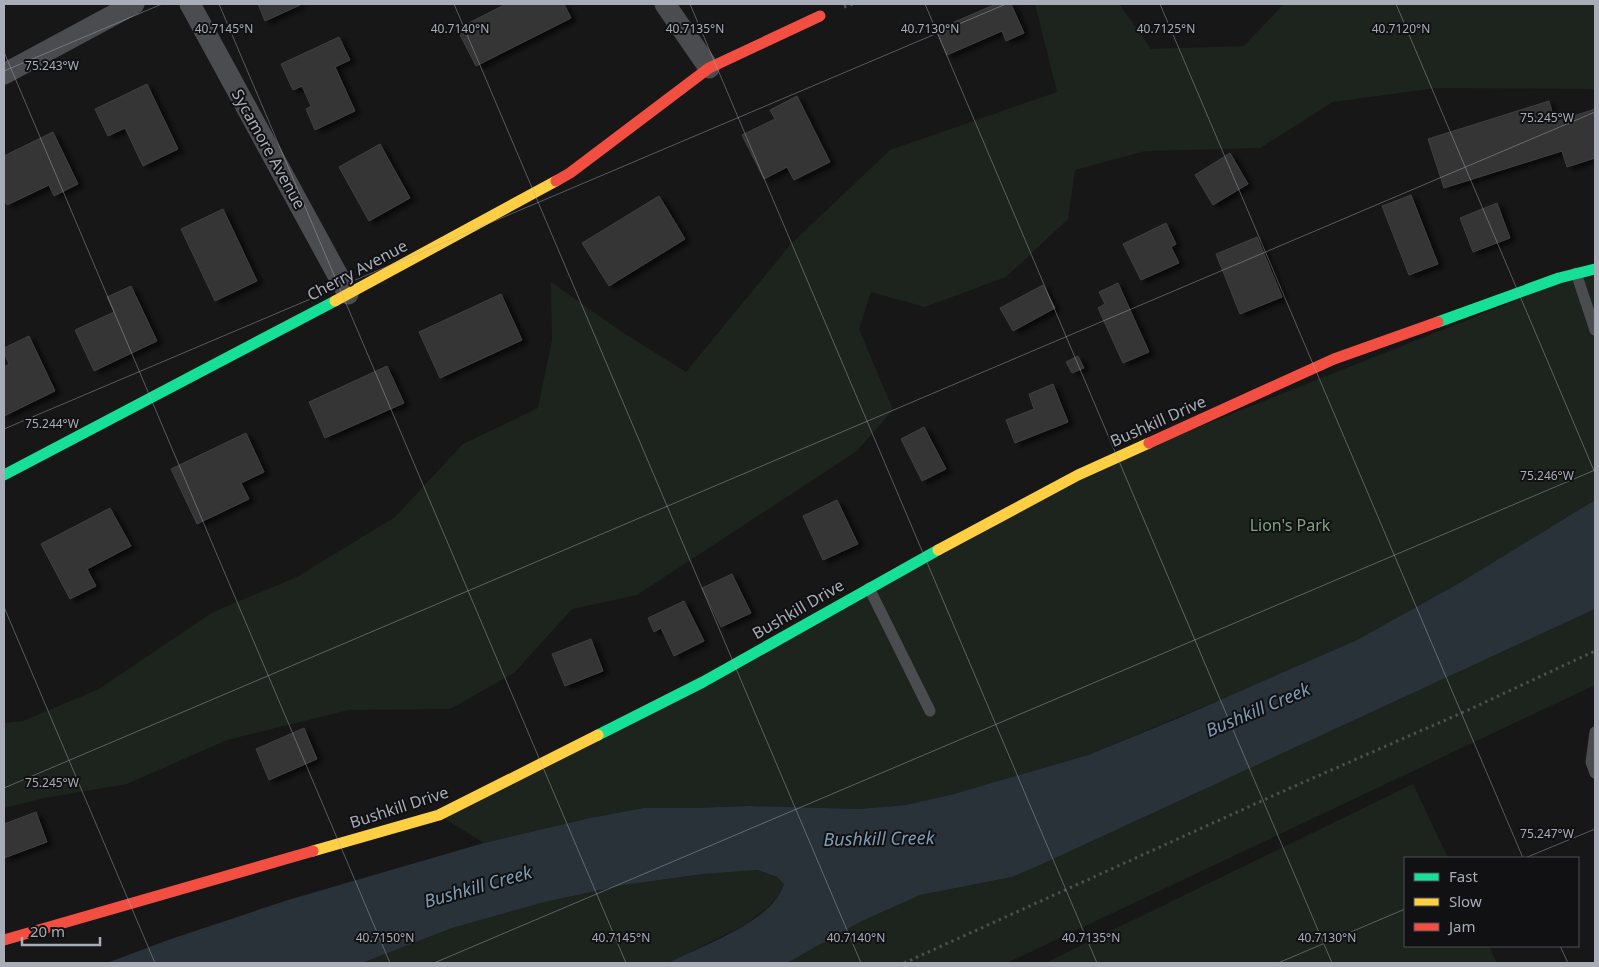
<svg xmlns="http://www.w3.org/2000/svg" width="1599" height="967" font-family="'Noto Sans',sans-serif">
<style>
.green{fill:#1d241e}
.water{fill:#2a3239}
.building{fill:#353536;stroke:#3f4043;filter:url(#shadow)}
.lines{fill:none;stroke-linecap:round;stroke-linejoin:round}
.path{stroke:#4d4e52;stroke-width:3;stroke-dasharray:2.5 4;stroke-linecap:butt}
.lane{stroke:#4b4c50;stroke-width:11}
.street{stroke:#4b4c50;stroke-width:21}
.fast{stroke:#16e098;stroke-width:11}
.slow{stroke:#ffcf43;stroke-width:11}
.jam{stroke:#f24e42;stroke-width:11}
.ticks{fill:none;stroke:#a8adb8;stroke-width:1;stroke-opacity:0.45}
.labels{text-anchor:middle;stroke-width:4;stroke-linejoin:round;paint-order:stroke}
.street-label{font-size:16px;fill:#a8adb8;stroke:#111113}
.park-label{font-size:16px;fill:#7fa381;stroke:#111113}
.water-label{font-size:18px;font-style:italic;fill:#7f9bb3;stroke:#111113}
.ticks-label{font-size:12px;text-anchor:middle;fill:#a8adb8;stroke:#111113;stroke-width:4;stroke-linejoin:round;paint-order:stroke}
</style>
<defs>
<filter id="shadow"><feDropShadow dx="5.5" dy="3" stdDeviation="2.5" flood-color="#0009"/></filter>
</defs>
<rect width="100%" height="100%" fill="#171717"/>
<g class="green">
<path d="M1035,4H1119L1151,49L1244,46L1284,4H1595V89L1436,88L1333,102L1260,148L1145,151L1075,170L1068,219L1006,277L925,307L871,292L859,329L893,410L857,451L637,595L572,609L514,673L450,709L349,710L227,740L127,784L44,798L4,808V723L23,721L99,689L213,612L297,577L395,517L463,444L538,408L552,340L551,282L622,332L686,372L791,244L890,150L1057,92Z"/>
<path d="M1595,269V500L1461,582L1357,640L1260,683L1088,755L954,794L906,805L859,809L750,806L693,808H644L590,818L484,843L439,815L1078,475Z"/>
<path d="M1595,609V685L1007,963H787L862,921L920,895L1012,877L1038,866Z"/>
<path d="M1413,784L1448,858H1405V946H1489L1497,963H1045Z"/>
<path d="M758,870L777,877L784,884L781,893L767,908L745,925L668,963H362L452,928L545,902L624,885L703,874Z"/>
</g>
<path class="water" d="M1595,500V609L1038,866L1012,877L920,895L862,921L787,963H668C700,946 773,922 784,884L777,877L758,870L703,874L624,885L545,902L452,928L362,963H107L168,940L288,900L484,843L590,818L644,808H693L750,806L859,809L906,805L954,794L1088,755L1181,717L1357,640L1461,582Z"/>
<g class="building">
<path d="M258,4H300V5L265,21Z"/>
<path d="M506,4H564L571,18L476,66L457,29Z"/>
<path d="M996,4H1011L1024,33L1006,41L1002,31L947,55L936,30Z"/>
<path d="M339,37L350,60L335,67L355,111L315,130L306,109L311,106L302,86L293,90L281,64Z"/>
<path d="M147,84L178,149L143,166L125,128L108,136L95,109Z"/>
<path d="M797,96L830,162L794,180L787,167L764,179L742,135L775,119L770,110Z"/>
<path d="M1549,101L1555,122L1595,109V158L1567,167L1562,151L1444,188L1428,139Z"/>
<path d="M53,132L78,184L54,196L49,185L7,205L4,199V156Z"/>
<path d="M380,144L410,198L369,221L339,167Z"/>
<path d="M1230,153L1248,184L1213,205L1195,175Z"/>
<path d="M1411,195L1438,264L1409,275L1382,206Z"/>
<path d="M659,196L685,239L609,286L582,243Z"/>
<path d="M1497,203L1510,238L1473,252L1460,218Z"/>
<path d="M223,209L257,281L215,301L181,229Z"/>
<path d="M1166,223L1176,244L1171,247L1179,263L1141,280L1123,244Z"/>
<path d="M1257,237L1282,297L1240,314L1216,254Z"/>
<path d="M1118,283L1149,352L1123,363L1098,308L1105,304L1099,292Z"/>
<path d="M1043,285L1055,308L1013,331L1000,308Z"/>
<path d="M131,286L157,341L94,371L75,330L114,312L107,297Z"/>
<path d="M501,294L522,340L440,378L419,332Z"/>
<path d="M29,336L55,391L4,416V367L9,364L4,352V348Z"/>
<path d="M1078,356L1084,368L1072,373L1066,362Z"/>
<path d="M387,366L404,403L325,438L309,402Z"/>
<path d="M1053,384L1068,422L1015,443L1006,420L1034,409L1029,394Z"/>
<path d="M924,427L946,469L922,481L901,439Z"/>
<path d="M246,433L264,472L241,483L249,499L197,524L171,469Z"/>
<path d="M837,500L858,544L823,560L803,516Z"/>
<path d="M110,508L131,546L87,569L96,586L70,599L41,544Z"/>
<path d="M732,574L751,613L721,627L702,588Z"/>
<path d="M684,601L704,641L674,656L661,628L654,632L648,618Z"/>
<path d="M591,639L603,671L565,686L552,654Z"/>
<path d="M304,728L317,759L269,780L256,749Z"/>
<path d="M36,812L47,842L4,858V824Z"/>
</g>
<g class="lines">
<g class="path">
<path d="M844,7L853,4"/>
<path d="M904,963L1288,789L1466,711L1595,651"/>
</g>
<g class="lane">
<path d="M1576,273L1595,330"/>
<path d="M869,588L930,711"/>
<path d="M1595,732L1591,762L1595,773"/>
</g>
<g class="street">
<path d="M190,4L348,294"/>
<path d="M665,4L709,68"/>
<path d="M4,74L134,4"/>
</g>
<g class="fast">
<path d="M1438,322L1559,278L1595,269"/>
<path d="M4,475L335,301"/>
<path d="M598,735L703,682L938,550"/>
</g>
<g class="slow">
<path d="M335,301L556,181"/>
<path d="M938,550L1078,475L1149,443"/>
<path d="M313,851L439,815L598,735"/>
</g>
<g class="jam">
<path d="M556,181L570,173L709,68L820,16"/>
<path d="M1149,443L1334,359L1438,322"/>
<path d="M4,940L313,851"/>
</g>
</g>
<path class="ticks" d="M219,4L626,963M454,4L861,963M690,4L1097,963M925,4L1332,963M1160,4L1523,858M1396,4L1595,473M4,52L390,963M4,71L162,4M4,429L1006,4M4,607L155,963M4,788L1595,112M1525,858L1595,829M1560,946L1568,963M434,963L1595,470M1278,963L1405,909"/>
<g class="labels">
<g class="street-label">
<text transform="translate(269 149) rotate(61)" y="6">Sycamore Avenue</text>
<text transform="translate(357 270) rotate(-28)" y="6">Cherry Avenue</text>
<text transform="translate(1158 421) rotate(-24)" y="6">Bushkill Drive</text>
<text transform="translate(798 609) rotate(-30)" y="6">Bushkill Drive</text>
<text transform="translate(399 807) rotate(-18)" y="6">Bushkill Drive</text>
</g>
<g class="park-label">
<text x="1290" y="531">Lion's Park</text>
</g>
<g class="water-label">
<text transform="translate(1258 710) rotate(-23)" y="6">Bushkill Creek</text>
<text transform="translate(879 839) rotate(-1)" y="6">Bushkill Creek</text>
<text transform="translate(478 887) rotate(-16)" y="6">Bushkill Creek</text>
</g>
</g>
<g class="ticks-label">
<text x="224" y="33">40.7145°N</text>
<text x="460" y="33">40.7140°N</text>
<text x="695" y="33">40.7135°N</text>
<text x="930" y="33">40.7130°N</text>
<text x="1166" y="33">40.7125°N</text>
<text x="1401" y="33">40.7120°N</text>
<text x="52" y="70">75.243°W</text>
<text x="1547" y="122">75.245°W</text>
<text x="52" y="428">75.244°W</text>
<text x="1547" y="480">75.246°W</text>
<text x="52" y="787">75.245°W</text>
<text x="1547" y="838">75.247°W</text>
<text x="385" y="942">40.7150°N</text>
<text x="621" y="942">40.7145°N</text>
<text x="856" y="942">40.7140°N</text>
<text x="1091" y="942">40.7135°N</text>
<text x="1327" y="942">40.7130°N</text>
</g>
<rect width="1599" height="967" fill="none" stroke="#a8adb8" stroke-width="10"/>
<rect x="1404" y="857" width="175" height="90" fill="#111113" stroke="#4d4f55"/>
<rect x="1414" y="873" width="25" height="8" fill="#16e098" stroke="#4d4f55"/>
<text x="1449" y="882" font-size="15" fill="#a8adb8">Fast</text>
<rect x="1414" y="898" width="25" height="8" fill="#ffcf43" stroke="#4d4f55"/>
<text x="1449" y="907" font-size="15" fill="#a8adb8">Slow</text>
<rect x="1414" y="923" width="25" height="8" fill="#f24e42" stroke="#4d4f55"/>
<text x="1449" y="932" font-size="15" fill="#a8adb8">Jam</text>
<path d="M22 937v8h78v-8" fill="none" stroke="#a8adb8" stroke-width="2.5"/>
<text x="30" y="937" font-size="15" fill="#a8adb8" stroke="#111113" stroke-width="4" paint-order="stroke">20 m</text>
</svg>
